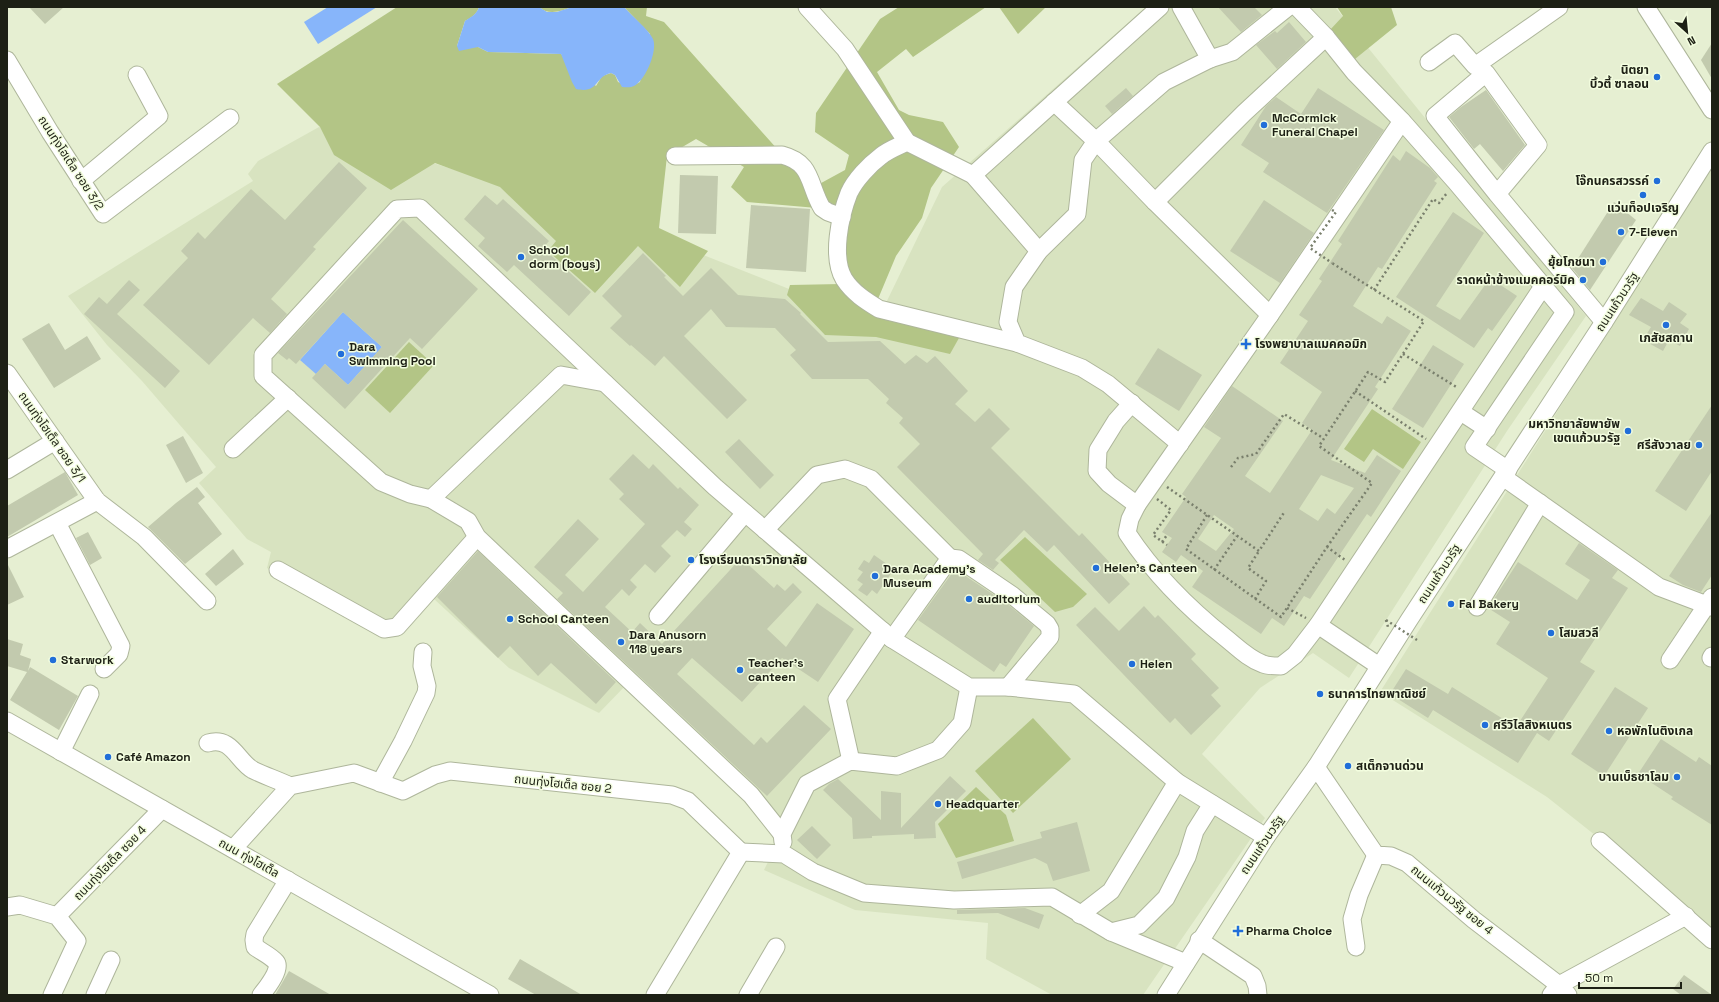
<svg xmlns="http://www.w3.org/2000/svg" width="1719" height="1002" font-family="'Space Grotesk','Noto Sans Thai',sans-serif">
<style>
.built{fill:#d8e3c0}
.green{fill:#b3c586}
.water{fill:#87b5fa}
.building{fill:#c2caae;fill-rule:evenodd}
.lines{fill:none;stroke-linecap:round;stroke-linejoin:round}
.minor-casing{stroke:#aeb69b;stroke-width:19}
.path{stroke:#797f6c;stroke-width:2.5;stroke-dasharray:2 3;stroke-linecap:butt}
.minor{stroke:#fff;stroke-width:17}
.path-bridge{stroke:#797f6c;stroke-width:2.5;stroke-dasharray:2 3;stroke-linecap:butt}
.poi-dot{fill:#216ed9;stroke:#f3fddf;stroke-width:1.5}
.labels{text-anchor:middle;stroke-width:3;stroke-linejoin:round;paint-order:stroke}
.poi-label{font-size:12px;font-weight:bold;fill:#1d2015;stroke:#f3fddf;text-anchor:start}
.street-label{font-size:12px;fill:#1d2015;stroke:#f3fddf}
</style>
<rect width="100%" height="100%" fill="#e6efd2"/>
<g class="built">
<path d="M1146,7H1335L1586,316L1507,431L1349,678L1313,653L1260,688L1202,754L1265,818L1143,995H1052L986,959L988,923L855,910L764,870L778,842L752,803L627,684L599,713L509,668L434,599L401,633L379,637L267,568L271,552L247,539L199,483L216,467L142,381L107,345L68,296L253,181L248,174L258,161L319,127L620,222L880,325L885,305L942,187Z"/>
<path d="M1712,169V928L1547,797L1380,692L1710,170Z"/>
</g>
<g class="green">
<path d="M397,7H479C477,14 471,18 465,21L457,46L478,47L488,52L561,54L596,86L602,76L611,73L615,75L618,82L630,87L640,82L650,34L624,7H647L646,16L664,22L812,188L845,170L849,155L815,132L816,113L880,19L899,7H986L913,57L906,49L877,72L899,110L909,115L943,122L959,147L931,188L922,218L896,256L878,299L959,338L950,354L876,337L825,335L787,295L790,285L841,284L840,210L747,202L731,187L744,167L696,139L667,156L659,228L708,251L680,287L638,246L595,293L548,251L556,241L500,187L435,163L391,190L334,155L320,127L277,84Z"/>
<path d="M539,7H572C561,11 549,16 539,7Z"/>
<path d="M999,7H1046L1018,34Z"/>
<path d="M1337,7H1391L1397,25L1355,59L1330,30L1343,16Z"/>
<path d="M409,342L434,365L390,413L365,390Z"/>
<path d="M1372,409L1421,442L1403,469L1373,449L1364,462L1344,449Z"/>
<path d="M1025,537L1087,594L1073,607L1055,612L1000,560Z"/>
<path d="M1033,718L1071,759L1013,813L975,771Z"/>
<path d="M976,787L1006,815L1014,841L956,858L938,824Z"/>
</g>
<g class="water">
<path d="M328,7H377L318,44L304,22Z"/>
<path d="M479,7H539L547,12H557L572,7H624C632,16 648,29 653,39C658,51 645,81 634,86C630,88 626,87 622,87L615,75L611,73C594,77 599,94 576,89L572,82L561,54L488,52L478,47L459,51L457,46L465,21C471,17 477,14 479,7Z"/>
<path d="M343,312L382,347L348,385L325,364L316,374L300,360Z"/>
</g>
<g class="building">
<path d="M29,7H64L45,24Z"/>
<path d="M1218,7H1254L1262,15L1241,32Z"/>
<path d="M1289,22L1306,42L1277,69L1256,45L1275,31L1277,33Z"/>
<path d="M1712,43V79L1701,60Z"/>
<path d="M1126,88L1133,96L1112,114L1105,106Z"/>
<path d="M1318,88L1384,130L1327,213L1263,172L1269,163L1241,145L1266,106L1276,97L1301,114Z"/>
<path d="M1486,90L1525,145L1503,171L1480,144L1474,149L1449,117L1461,107Z"/>
<path d="M1406,151L1430,168L1438,177L1434,181L1437,183L1382,269L1378,267L1353,306L1382,324L1387,316L1411,331L1375,387L1378,389L1331,460L1365,473L1377,455L1401,471L1371,517L1367,514L1310,599L1304,596L1284,626L1272,618L1261,634L1192,587L1203,571L1181,555L1176,562L1162,552L1172,538L1162,532L1186,497L1182,494L1221,438L1204,427L1232,386L1283,421L1245,476L1270,493L1312,430L1302,423L1322,392L1280,363L1308,321L1299,315L1322,281L1319,279L1342,244L1338,241L1393,155L1400,161ZM1321,475L1354,488L1335,514L1327,508L1318,521L1299,509ZM1214,515L1234,529L1216,551L1198,539Z"/>
<path d="M339,162L367,188L313,247L316,249L271,299L287,314L270,333L253,318L209,365L143,305L188,258L181,251L198,232L205,239L251,189L285,220Z"/>
<path d="M680,175L718,176L716,234L678,233Z"/>
<path d="M485,195L497,205L503,199L549,241L543,248L591,292L569,316L514,265L507,272L478,246L485,238L464,219Z"/>
<path d="M1264,200L1314,233L1280,283L1230,251Z"/>
<path d="M1614,202L1636,220L1590,290L1572,268Z"/>
<path d="M751,205L810,209L806,272L746,268Z"/>
<path d="M1453,212L1484,233L1436,306L1460,320L1490,278L1517,296L1492,331L1488,328L1474,348L1396,297Z"/>
<path d="M403,220L478,289L422,349L410,338L345,409L312,378L325,364L348,385L382,347L343,312L296,364L289,358L287,360L278,353Z"/>
<path d="M643,253L666,276L664,277L683,296L711,268L738,295L785,299L801,313L800,314L828,342L880,341L905,364L916,355L927,363L935,356L968,391L955,404L975,422L989,408L1010,429L991,448L1079,536L1082,533L1130,584L1109,604L1054,545L1047,552L1024,530L995,560L999,563L993,570L978,560L983,554L897,467L920,444L899,423L903,418L886,403L889,399L868,379H812L790,355L796,350L775,328L726,327L711,309L684,336L747,400L727,419L664,356L655,366L631,345L630,346L610,328L622,316L602,296Z"/>
<path d="M129,280L140,290L117,314L180,371L165,388L84,314L99,297L107,304Z"/>
<path d="M1641,298L1663,311L1669,302L1687,314L1680,323L1689,329L1680,346L1669,340L1663,351L1643,340L1651,327L1629,315Z"/>
<path d="M49,323L65,350L87,336L101,359L54,388L22,339Z"/>
<path d="M1433,345L1464,364L1423,428L1392,409Z"/>
<path d="M1158,348L1202,375L1179,411L1135,384Z"/>
<path d="M1712,405V471L1686,511L1655,491Z"/>
<path d="M183,436L203,473L186,483L166,445Z"/>
<path d="M739,439L774,475L760,489L725,452Z"/>
<path d="M633,454L649,469L653,464L678,489L680,487L699,505L684,522L692,529L685,537L677,530L661,546L671,556L655,573L645,564L630,580L637,587L629,596L622,589L605,607L632,632L640,623L662,644L741,558L774,588L777,584L785,591L793,583L802,592L767,629L786,647L817,603L854,629L818,682L782,658L742,702L692,658L677,674L754,745L761,737L767,743L804,705L831,729L767,796L557,599L563,593L534,567L578,519L599,539L565,575L583,592L645,524L619,499L624,494L609,479Z"/>
<path d="M65,472L78,495L7,537V506Z"/>
<path d="M197,487L205,497L198,503L222,534L185,564L148,527L176,503Z"/>
<path d="M1712,512V575L1701,592L1683,585L1669,576Z"/>
<path d="M88,532L102,558L90,565L76,538Z"/>
<path d="M1579,543L1618,570L1612,578L1628,588L1580,662L1595,671L1549,741L1537,733L1518,763L1433,710L1428,718L1390,694L1406,669L1448,694L1452,687L1516,727L1548,678L1496,644L1510,622L1488,608L1518,562L1577,600L1590,580L1565,564Z"/>
<path d="M233,549L244,564L216,586L205,574Z"/>
<path d="M478,551L616,682L596,704L551,663L538,676L510,646L498,658L437,597Z"/>
<path d="M874,555L894,569L877,594L872,590L867,596L858,590L863,584L857,580L863,572L858,569L864,560L869,563Z"/>
<path d="M7,563L24,597L7,605Z"/>
<path d="M955,569L1006,603L1034,626L1006,667L1000,663L994,672L918,620Z"/>
<path d="M1144,606L1155,618L1158,615L1196,654L1191,659L1219,688L1211,695L1221,706L1191,735L1175,718L1170,723L1076,625L1095,607L1119,631Z"/>
<path d="M7,639L23,644L20,655L31,659L28,671L30,667L78,696L59,730L10,700L27,672L7,666Z"/>
<path d="M1615,687L1648,708L1604,776L1571,754Z"/>
<path d="M1661,739L1696,762L1699,757L1712,766V825L1671,799L1673,797L1638,774Z"/>
<path d="M950,776L966,791L935,822L936,838L914,839V834L872,836V838L853,839L852,818L823,790L829,784L838,779L881,820V791L901,793V828Z"/>
<path d="M1077,822L1090,871L1053,881L1047,864L1035,858L962,879L957,862L1042,838L1040,832Z"/>
<path d="M812,826L831,845L817,859L797,840Z"/>
<path d="M1025,908L1044,915L1039,929L998,913L957,914V910Z"/>
<path d="M520,959L582,995H536L508,979Z"/>
<path d="M289,971L331,995H275Z"/>
<path d="M1684,975L1712,995H1681L1673,989Z"/>
</g>
<g class="lines">
<g class="minor-casing">
<g id="minor">
<path d="M807,7L845,49L907,142L973,175L1039,251"/>
<path d="M1181,7L1210,59"/>
<path d="M1297,7L1326,37L1354,72L1402,121L1455,181L1565,312L1474,447L1508,470"/>
<path d="M1646,7L1712,110"/>
<path d="M7,60L50,132L103,214L230,118"/>
<path d="M1429,62L1455,43L1475,66L1559,7"/>
<path d="M1054,102L1096,141L1155,202L1270,315"/>
<path d="M1402,121L1270,315L1137,505L1130,519L1127,533C1154,574 1189,609 1227,639C1238,648 1249,659 1263,664C1268,666 1275,666 1281,666L1295,655L1318,625L1544,285"/>
<path d="M907,142C899,146 888,150 881,156C869,165 855,180 849,193C840,216 831,257 844,279C853,293 866,301 879,309L1017,343"/>
<path d="M675,156L782,155C813,163 808,184 822,208L828,212L842,217"/>
<path d="M973,175L1160,7"/>
<path d="M81,181L159,116L137,75"/>
<path d="M1497,194L1538,145L1486,73L1435,116L1497,194L1604,322"/>
<path d="M1155,202L1244,113L1326,37"/>
<path d="M7,373L97,501L144,537L207,601"/>
<path d="M1132,403L1116,421L1098,450L1097,471L1109,484L1137,505"/>
<path d="M1461,412L1487,429"/>
<path d="M1180,444L1108,384L1082,368L1017,343L1008,322L1014,287L1039,251L1077,214L1083,160L1096,141L1164,82L1210,59L1232,52L1288,7"/>
<path d="M233,449L288,398"/>
<path d="M7,470L55,441"/>
<path d="M1503,477L1659,587L1712,607"/>
<path d="M431,499L561,375L605,383"/>
<path d="M57,523L121,646L119,654L104,669"/>
<path d="M765,530L817,475L845,469L871,479L950,558"/>
<path d="M7,549L97,501"/>
<path d="M278,570L384,629L397,627L477,537"/>
<path d="M1477,607L1540,503"/>
<path d="M658,616L745,513"/>
<path d="M1318,625L1379,666"/>
<path d="M892,639L950,558L959,559L1012,595L1047,624L1050,629V637L1008,687"/>
<path d="M1711,658L1712,656"/>
<path d="M1670,660L1712,597"/>
<path d="M7,721L490,995"/>
<path d="M208,743C232,736 237,761 253,770C265,776 278,780 290,786"/>
<path d="M61,752L90,694"/>
<path d="M851,761L837,699L883,631"/>
<path d="M1316,767L1376,855L1391,856L1407,863L1474,920L1559,985L1568,995"/>
<path d="M380,783L403,741L426,693L427,686L422,666L423,652"/>
<path d="M782,834L751,795L477,537L468,521L431,499L410,494L381,482L263,376V355L397,209L420,208L715,487L892,639L969,687H1008L1074,694L1177,782L1266,837"/>
<path d="M1600,841L1712,940"/>
<path d="M783,842L782,834L807,784L850,761L897,766L938,750L962,723L969,687"/>
<path d="M233,849L290,786L354,773L403,791L435,775L450,771L672,795L688,801L741,852"/>
<path d="M741,852L784,854L813,872L864,893L954,900L1052,897L1111,932L1139,925L1166,898L1187,857L1195,831L1212,804"/>
<path d="M7,907L20,905L57,916L77,941L52,995"/>
<path d="M1080,915L1111,891L1177,782"/>
<path d="M57,916L162,809"/>
<path d="M1111,932L1186,963"/>
<path d="M1199,940L1253,976L1257,986L1258,995"/>
<path d="M1356,947L1352,919L1359,895L1376,855"/>
<path d="M95,995L111,960"/>
<path d="M261,995C266,989 282,969 276,962C271,956 262,952 255,947L254,940L255,934L288,880"/>
<path d="M655,995L741,852"/>
<path d="M748,995L776,947"/>
<path d="M1166,995L1266,837L1316,767L1409,620L1604,322L1712,151"/>
<path d="M1551,995L1559,985L1686,916"/>
</g>
</g>
<g class="path">
<path d="M1374,290L1433,199L1439,203L1447,193"/>
<path d="M1403,354L1458,388"/>
<path d="M1355,391L1426,439"/>
<path d="M1231,467L1238,458L1256,454L1284,414L1323,438"/>
<path d="M1167,487L1259,551L1285,511"/>
<path d="M1157,499L1171,510L1153,535L1167,545"/>
<path d="M1207,515L1186,549L1281,617L1327,547L1345,560"/>
<path d="M1162,542L1167,535"/>
<path d="M1327,547L1372,483L1319,446L1368,372L1385,382L1424,321L1332,263"/>
<path d="M1214,570L1237,536"/>
<path d="M1255,599L1266,581L1248,568L1259,551"/>
<path d="M1287,608L1306,618"/>
<path d="M1386,620L1388,627"/>
</g>
<use href="#minor" class="minor"/>
<g class="path-bridge">
<path d="M1332,210L1336,212L1310,248L1332,263"/>
<path d="M1386,620L1417,640"/>
</g>
</g>
<g class="poi-dot">
<circle cx="1657" cy="77" r="4"/>
<circle cx="1264" cy="125" r="4"/>
<circle cx="1657" cy="181" r="4"/>
<circle cx="1643" cy="195" r="4"/>
<circle cx="1621" cy="232" r="4"/>
<circle cx="521" cy="257" r="4"/>
<circle cx="1603" cy="262" r="4"/>
<circle cx="1583" cy="280" r="4"/>
<circle cx="1666" cy="325" r="4"/>
<path d="M1244 338h4v4h4v4h-4v4h-4v-4h-4v-4h4z"/>
<circle cx="341" cy="354" r="4"/>
<circle cx="1628" cy="431" r="4"/>
<circle cx="1699" cy="445" r="4"/>
<circle cx="691" cy="560" r="4"/>
<circle cx="1096" cy="568" r="4"/>
<circle cx="875" cy="576" r="4"/>
<circle cx="969" cy="599" r="4"/>
<circle cx="1451" cy="604" r="4"/>
<circle cx="510" cy="619" r="4"/>
<circle cx="1551" cy="633" r="4"/>
<circle cx="621" cy="642" r="4"/>
<circle cx="53" cy="660" r="4"/>
<circle cx="1132" cy="664" r="4"/>
<circle cx="740" cy="670" r="4"/>
<circle cx="1320" cy="694" r="4"/>
<circle cx="1485" cy="725" r="4"/>
<circle cx="1609" cy="731" r="4"/>
<circle cx="108" cy="757" r="4"/>
<circle cx="1348" cy="766" r="4"/>
<circle cx="1677" cy="777" r="4"/>
<circle cx="938" cy="804" r="4"/>
<path d="M1236 925h4v4h4v4h-4v4h-4v-4h-4v-4h4z"/>
</g>
<g class="labels">
<g class="poi-label">
<text x="1649" y="74" text-anchor="end">นิตยา<tspan x="1649" dy="14">บิ้วตี้ ซาลอน</tspan></text>
<text x="1272" y="122">McCormick<tspan x="1272" dy="14">Funeral Chapel</tspan></text>
<text x="1649" y="185" text-anchor="end">โจ๊กนครสวรรค์</text>
<text x="1643" y="212" text-anchor="middle">แว่นท็อปเจริญ</text>
<text x="1629" y="236">7-Eleven</text>
<text x="529" y="254">School<tspan x="529" dy="14">dorm (boys)</tspan></text>
<text x="1595" y="266" text-anchor="end">ยุ้ยโภชนา</text>
<text x="1575" y="284" text-anchor="end">ราดหน้าข้างแมคคอร์มิค</text>
<text x="1666" y="342" text-anchor="middle">เภสัชสถาน</text>
<text x="1255" y="348">โรงพยาบาลแมคคอมิก</text>
<text x="349" y="351">Dara<tspan x="349" dy="14">Swimming Pool</tspan></text>
<text x="1620" y="428" text-anchor="end">มหาวิทยาลัยพายัพ<tspan x="1620" dy="14">เขตแก้วนวรัฐ</tspan></text>
<text x="1691" y="449" text-anchor="end">ศรีสังวาลย</text>
<text x="699" y="564">โรงเรียนดาราวิทยาลัย</text>
<text x="1104" y="572">Helen's Canteen</text>
<text x="883" y="573">Dara Academy's<tspan x="883" dy="14">Museum</tspan></text>
<text x="977" y="603">auditorium</text>
<text x="1459" y="608">Fai Bakery</text>
<text x="518" y="623">School Canteen</text>
<text x="1559" y="637">โสมสวลี</text>
<text x="629" y="639">Dara Anusorn<tspan x="629" dy="14">118 years</tspan></text>
<text x="61" y="664">Starwork</text>
<text x="748" y="667">Teacher's<tspan x="748" dy="14">canteen</tspan></text>
<text x="1140" y="668">Helen</text>
<text x="1328" y="698">ธนาคารไทยพาณิชย์</text>
<text x="1493" y="729">ศรีวิไลสิงหเนตร</text>
<text x="1617" y="735">หอพักไนติงเกล</text>
<text x="116" y="761">Café Amazon</text>
<text x="1356" y="770">สเต็กจานด่วน</text>
<text x="1669" y="781" text-anchor="end">บานเบ็ธชาโลม</text>
<text x="946" y="808">Headquarter</text>
<text x="1246" y="935">Pharma Choice</text>
</g>
<g class="street-label">
<text transform="translate(71 163) rotate(57)" y="4">ถนนทุ่งโฮเต็ล ซอย 3/2</text>
<text transform="translate(1617 302) rotate(-57)" y="4">ถนนแก้วนวรัฐ</text>
<text transform="translate(52 437) rotate(55)" y="4">ถนนทุ่งโฮเต็ล ซอย 3/1</text>
<text transform="translate(1439 574) rotate(-57)" y="4">ถนนแก้วนวรัฐ</text>
<text transform="translate(563 784) rotate(6)" y="4">ถนนทุ่งโฮเต็ล ซอย 2</text>
<text transform="translate(1262 845) rotate(-56)" y="4">ถนนแก้วนวรัฐ</text>
<text transform="translate(249 858) rotate(29)" y="4">ถนน ทุ่งโฮเต็ล</text>
<text transform="translate(110 863) rotate(-46)" y="4">ถนนทุ่งโฮเต็ล ซอย 4</text>
<text transform="translate(1452 900) rotate(39)" y="4">ถนนแก้วนวรัฐ ซอย 4</text>
</g>
</g>
<rect width="1719" height="1002" fill="none" stroke="#1d2015" stroke-width="16"/>
<g transform="translate(1687 32) rotate(153)" stroke="#f3fddf" stroke-width="3" paint-order="stroke">
<path d="M0-3L7 15L0 10L-7 15Z" fill="#1d2015"/>
<text y="-6" font-size="11" font-weight="bold" text-anchor="middle" fill="#1d2015">N</text>
</g>
<path d="M1579 982v6h102v-6" fill="none" stroke="#1d2015" stroke-width="2"/>
<text x="1585" y="982" font-size="12" fill="#1d2015" stroke="#f3fddf" stroke-width="3" paint-order="stroke">50 m</text>
</svg>
